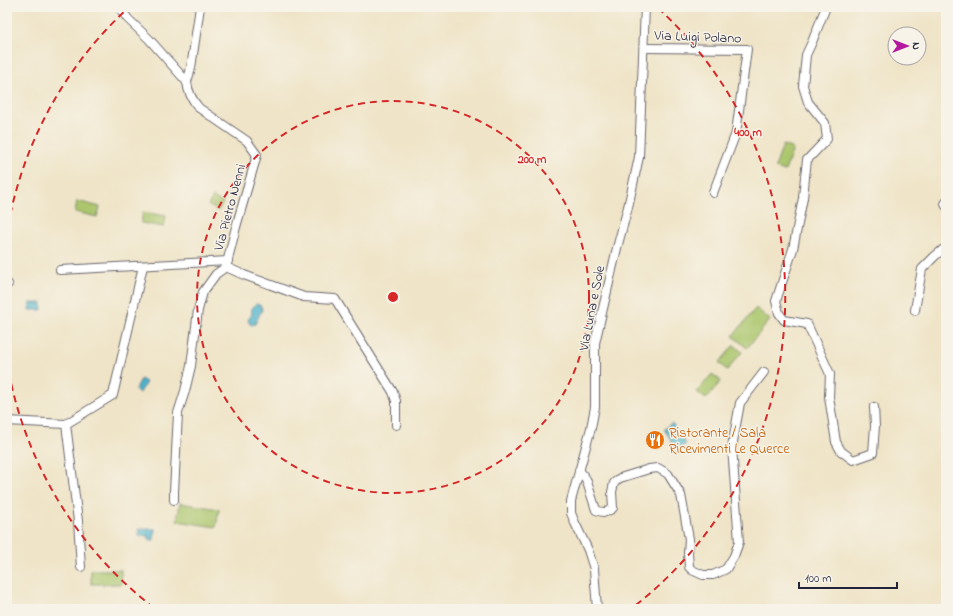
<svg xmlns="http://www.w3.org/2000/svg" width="953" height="616" font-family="'Indie Flower',sans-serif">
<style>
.green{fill:#acc66d;stroke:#677454}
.water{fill:#4db4cc;stroke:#386b84}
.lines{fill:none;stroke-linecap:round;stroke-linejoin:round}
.minor-casing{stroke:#6a666c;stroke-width:10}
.minor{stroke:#fff;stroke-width:8}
.ring{fill:none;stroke:#d62828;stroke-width:2;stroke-dasharray:7 5}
.labels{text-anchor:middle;stroke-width:3;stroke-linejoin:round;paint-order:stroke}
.street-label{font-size:14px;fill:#22223b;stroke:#f7f3e8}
.food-label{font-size:14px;fill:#c56008;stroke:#f7f3e8;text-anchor:start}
.centre{fill:#d62828;stroke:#f7f3e8;stroke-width:2}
.ring-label{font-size:12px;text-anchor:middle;font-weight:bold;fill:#d62828;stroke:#f7f3e8;stroke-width:3;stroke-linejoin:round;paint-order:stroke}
</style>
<rect width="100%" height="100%" fill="#f7f3e8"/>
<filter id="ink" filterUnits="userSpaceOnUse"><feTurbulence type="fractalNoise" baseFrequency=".025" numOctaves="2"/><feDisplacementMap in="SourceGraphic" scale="8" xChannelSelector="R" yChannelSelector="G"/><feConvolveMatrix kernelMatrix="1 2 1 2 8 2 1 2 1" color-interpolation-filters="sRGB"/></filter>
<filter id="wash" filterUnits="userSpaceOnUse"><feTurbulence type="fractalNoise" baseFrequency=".012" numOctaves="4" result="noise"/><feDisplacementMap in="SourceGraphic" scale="16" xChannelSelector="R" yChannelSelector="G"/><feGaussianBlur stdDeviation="0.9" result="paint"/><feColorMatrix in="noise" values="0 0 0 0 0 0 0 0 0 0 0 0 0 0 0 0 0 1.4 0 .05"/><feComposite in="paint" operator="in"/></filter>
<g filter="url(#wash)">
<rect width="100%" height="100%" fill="#efe4c7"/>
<g class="green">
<path d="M783,145L793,149L785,171L775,168Z"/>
<path d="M213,197L223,203L218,211L208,205Z"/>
<path d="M77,201L100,207L97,217L75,212Z"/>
<path d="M143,212L166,216L164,227L141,223Z"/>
<path d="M756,308L770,320L747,348L733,336Z"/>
<path d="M734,345L742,352L727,370L719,363Z"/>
<path d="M712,374L721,381L706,399L697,392Z"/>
<path d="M180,503L219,509L216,527L177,521Z"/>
<rect x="91" y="570" width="30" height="14"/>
</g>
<g class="water">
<path d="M30,303H42V310H29Z"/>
<path d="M256,304H257L261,306L262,310L255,324L251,325L249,323L248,320L252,314L251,309Z"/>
<path d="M141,379L146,382L140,393L135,390Z"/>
<path d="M672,423L686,444L677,450L664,429Z"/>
<path d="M139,529H155L154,540H149V536H139Z"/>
</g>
</g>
<g filter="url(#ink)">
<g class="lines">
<g class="minor-casing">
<g id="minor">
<path d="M119,7L128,19L149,39L187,82C188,93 192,100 199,108L247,141L257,155L236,227L226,267L244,275L304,297L335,299L393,392L396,401V425"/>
<path d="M826,7L812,42L806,55L803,86L808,102L825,123L827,139L807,160L805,177L803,198L793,249L776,301L779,313L784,320L807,324L830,374L829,397L836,442L841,451L853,460L873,453L875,426L874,407"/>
<path d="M644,48L747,49L736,133L713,193"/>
<path d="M187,82L191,68L200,7"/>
<path d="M946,202L945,204L946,206"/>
<path d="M60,270L228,261"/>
<path d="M7,283L8,284"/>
<path d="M915,310L922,269L935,256L946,247"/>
<path d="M7,421L66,424L113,395L143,266"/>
<path d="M66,424L78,521L81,567"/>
<path d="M579,470L586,479L596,510C603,513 607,513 613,508L612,492L614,483L620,478L649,469L658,468L668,474L681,495L689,539L688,553L689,567L692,570L703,575H713L726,569L734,556L739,542L732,447L740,403L764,372"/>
<path d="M174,500V492L178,413L185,391L191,366L198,310L203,292L216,274L226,267"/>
<path d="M597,609L594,569L588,550L575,523L571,513V501L591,428L595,407V343L617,248L628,207L639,157L645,7"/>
</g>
</g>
<use href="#minor" class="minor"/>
</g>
</g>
<g class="ring">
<circle cx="393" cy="297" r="196"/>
<path d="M154 608A392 392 0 0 1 8 368M8 226A392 392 0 0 1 128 8M658 8A392 392 0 0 1 632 608"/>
</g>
<defs>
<g id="restaurant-disc" transform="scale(1)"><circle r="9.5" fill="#e8710a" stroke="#f7f3e8"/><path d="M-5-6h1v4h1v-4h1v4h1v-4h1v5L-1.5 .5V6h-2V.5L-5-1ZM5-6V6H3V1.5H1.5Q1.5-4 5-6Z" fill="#fff"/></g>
</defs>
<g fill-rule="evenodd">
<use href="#restaurant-disc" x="655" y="440"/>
</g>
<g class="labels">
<g class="street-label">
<text transform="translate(698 36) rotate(2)" y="5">Via Luigi Polano</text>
<text transform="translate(229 207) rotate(-75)" y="5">Via Pietro Nenni</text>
<text transform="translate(591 308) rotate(-79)" y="5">Via Luna e Sole</text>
</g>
<g class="food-label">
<text x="669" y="437">Ristorante / Sala<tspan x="669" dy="16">Ricevimenti Le Querce</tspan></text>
</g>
</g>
<circle cx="393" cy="297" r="6" class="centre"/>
<g class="ring-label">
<text x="748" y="136">400 m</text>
<text x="532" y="163">200 m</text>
</g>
<rect width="953" height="616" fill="none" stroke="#f7f3e8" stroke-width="24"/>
<g transform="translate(907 46) rotate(90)"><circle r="19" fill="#f7f3e8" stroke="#a29fa3"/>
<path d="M0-3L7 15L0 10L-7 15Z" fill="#b5179e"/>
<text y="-6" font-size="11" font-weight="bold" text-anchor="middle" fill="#22223b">N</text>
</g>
<path d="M799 582v6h98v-6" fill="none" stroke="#22223b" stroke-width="2"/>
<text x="805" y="582" font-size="12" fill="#22223b" stroke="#f7f3e8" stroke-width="3" paint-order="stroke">100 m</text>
</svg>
